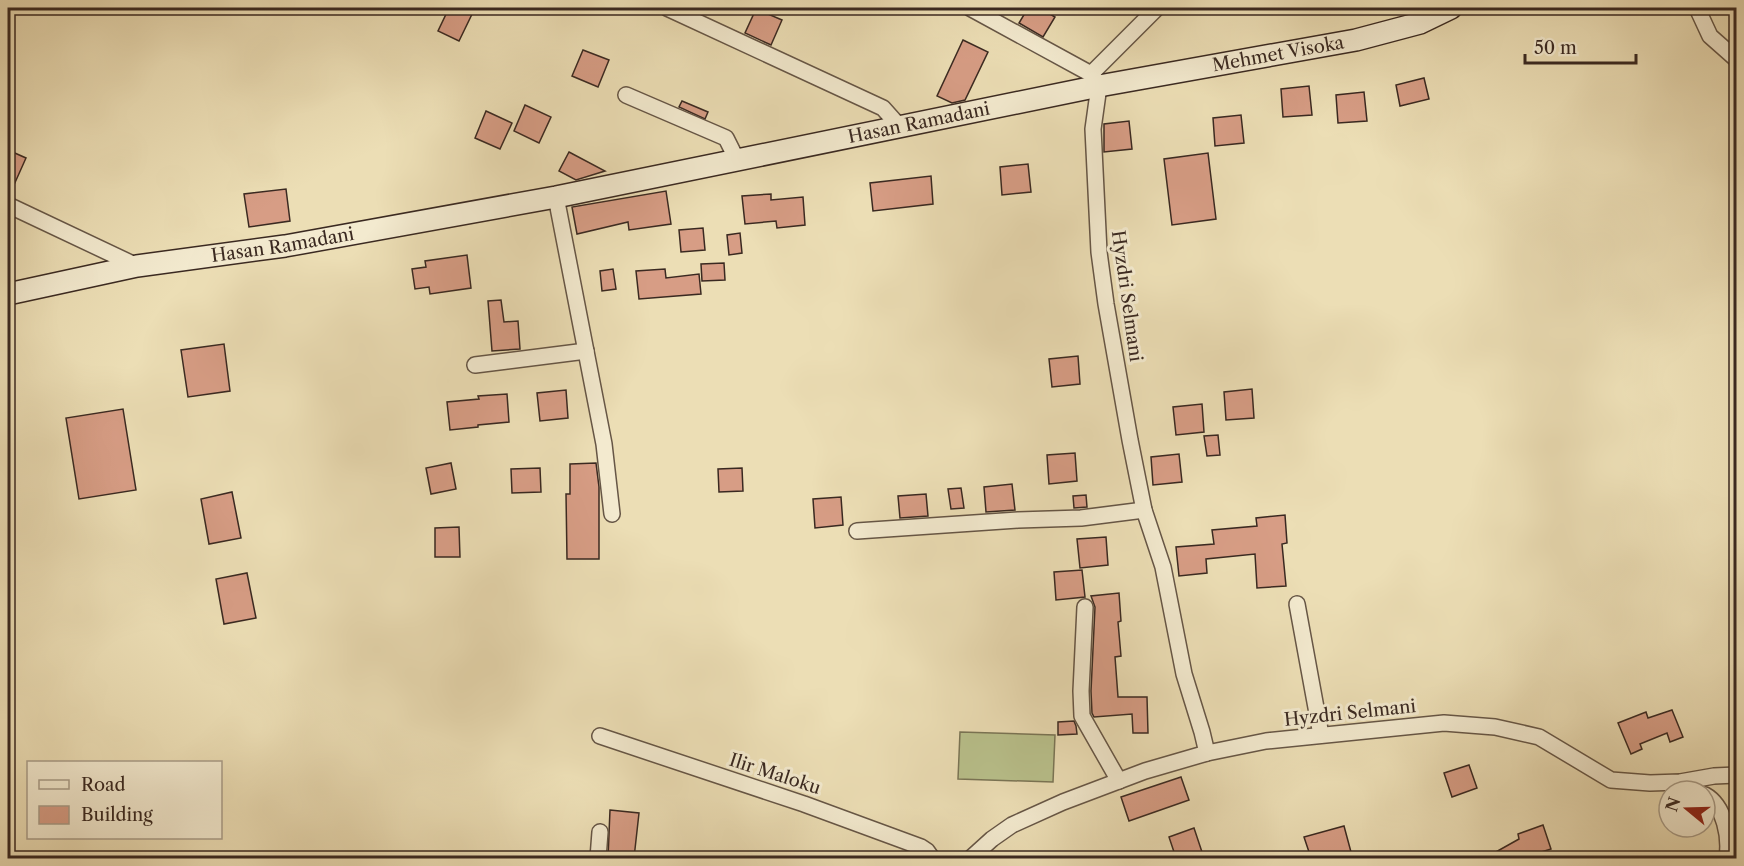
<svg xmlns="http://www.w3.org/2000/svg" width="1744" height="866" font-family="'Libre Caslon Text',serif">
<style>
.green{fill:#b9c18c;stroke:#7a7556;stroke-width:1.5}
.building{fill:#d79d85;stroke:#3a2921;stroke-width:1.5}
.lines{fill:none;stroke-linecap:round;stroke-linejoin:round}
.street-casing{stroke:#665646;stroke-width:18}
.secondary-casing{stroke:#3a2921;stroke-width:24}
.street{stroke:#f3eacf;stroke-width:15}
.secondary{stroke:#f3eacf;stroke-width:21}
.labels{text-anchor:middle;stroke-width:6;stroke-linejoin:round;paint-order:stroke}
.street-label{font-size:18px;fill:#3a2921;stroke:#f3eacf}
</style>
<rect width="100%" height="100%" fill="#ecdeb5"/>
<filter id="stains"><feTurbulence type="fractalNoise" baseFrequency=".00333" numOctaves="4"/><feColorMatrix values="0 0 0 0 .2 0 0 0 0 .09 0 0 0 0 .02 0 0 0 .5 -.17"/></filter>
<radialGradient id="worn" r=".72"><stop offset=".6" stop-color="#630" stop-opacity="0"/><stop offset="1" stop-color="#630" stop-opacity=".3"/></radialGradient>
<path class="green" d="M960,732L1055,735L1053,782L958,779Z"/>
<g class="building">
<path d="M449,8H475L459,41L438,31Z"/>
<path d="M1028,8H1040L1055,17L1043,37L1019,23Z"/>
<path d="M756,9L782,20L771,45L745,33Z"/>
<path d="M963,40L988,52L965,100L952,103L937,96Z"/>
<path d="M583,50L609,60L598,87L572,76Z"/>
<path d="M1424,78L1429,99L1400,106L1396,85Z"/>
<path d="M1309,86L1312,115L1283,117L1281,89Z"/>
<path d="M1364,92L1367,121L1338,123L1336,95Z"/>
<path d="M682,101L708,112L705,119L679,107Z"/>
<path d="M525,105L551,117L539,143L514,131Z"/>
<path d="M486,111L512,123L500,149L475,138Z"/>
<path d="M1241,115L1244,143L1215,146L1213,118Z"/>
<path d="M1129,121L1132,149L1104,152V124Z"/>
<path d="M8,150L26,158L9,196L8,195Z"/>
<path d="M569,152L605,171L576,180L559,171Z"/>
<path d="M1208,153L1216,219L1172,225L1164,159Z"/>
<path d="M1028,164L1031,192L1002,195L1000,167Z"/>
<path d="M931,176L933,204L873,211L870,183Z"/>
<path d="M286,189L290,221L249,227L244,194Z"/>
<path d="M666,191L671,224L629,230L628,222L577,234L572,207Z"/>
<path d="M771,194V200L803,197L805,225L777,228L776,221L745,224L742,196Z"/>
<path d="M703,228L705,250L681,252L679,230Z"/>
<path d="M740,233L742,253L729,255L727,235Z"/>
<path d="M467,255L471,288L430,294L429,287L415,289L412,269L426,267L425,261Z"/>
<path d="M724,263L725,280L702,281L701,264Z"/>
<path d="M613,269L616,289L602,291L600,271Z"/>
<path d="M665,269L666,278L699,274L701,294L639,299L636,271Z"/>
<path d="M501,300L504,322L518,321L520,349L492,351L488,301Z"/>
<path d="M224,344L230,391L188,397L181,350Z"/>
<path d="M1078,356L1080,384L1052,387L1049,359Z"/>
<path d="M1252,389L1254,418L1226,420L1224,392Z"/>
<path d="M566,390L568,418L540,421L537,393Z"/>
<path d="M507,394L509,422L478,425V427L450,430L447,402L479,399L478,396Z"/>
<path d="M1202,404L1204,432L1176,435L1173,407Z"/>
<path d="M123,409L136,490L79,499L66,418Z"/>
<path d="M1218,435L1220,455L1207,456L1204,436Z"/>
<path d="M1075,453L1077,481L1049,484L1047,455Z"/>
<path d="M1179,454L1182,482L1153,485L1151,457Z"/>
<path d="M451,463L456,489L431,494L426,468Z"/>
<path d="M596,463L599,487V559H567L566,494H570V464Z"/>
<path d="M540,468L541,492L512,493L511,469Z"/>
<path d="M742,468L743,491L719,492L718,469Z"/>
<path d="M1012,484L1015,510L986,512L984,487Z"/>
<path d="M961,488L964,508L951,509L948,489Z"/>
<path d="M232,492L241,538L209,544L201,499Z"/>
<path d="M926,494L928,516L900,518L898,496Z"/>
<path d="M1086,495L1087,507L1074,508L1073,496Z"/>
<path d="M841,497L843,525L815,528L813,499Z"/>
<path d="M1285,515L1287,543L1282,544L1286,586L1257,588L1255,554L1206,559L1207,573L1179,576L1176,547L1214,544L1212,530L1257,526L1256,518Z"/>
<path d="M459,527L460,557H435V528Z"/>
<path d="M1106,537L1108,565L1080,568L1077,539Z"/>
<path d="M1082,570L1085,597L1056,600L1054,572Z"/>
<path d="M247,573L256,618L224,624L216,579Z"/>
<path d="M1119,593L1121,621L1118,622L1121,656L1115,657L1118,697H1147L1148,733H1133L1132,714L1094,717L1092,713L1091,691L1095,607L1091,596Z"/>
<path d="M1672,710L1683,737L1670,742L1667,733L1640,744L1642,749L1631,754L1618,723L1646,712L1648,718Z"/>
<path d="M1074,721L1076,726L1077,734L1058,735V722Z"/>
<path d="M1469,765L1477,788L1452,797L1444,773Z"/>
<path d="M1181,777L1189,800L1129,821L1121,797Z"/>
<path d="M610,810L639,813L634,858H608Z"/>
<path d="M1543,825L1551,849L1522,858H1485L1519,839L1518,834Z"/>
<path d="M1344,826L1351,852L1329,858H1311L1304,837Z"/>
<path d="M1194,828L1202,852L1182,858H1176L1169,837Z"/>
</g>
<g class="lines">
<g class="street-casing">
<g id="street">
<path d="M667,8L883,108L900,127"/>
<path d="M970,8L1091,74L1099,86L1093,129L1099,252L1106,304L1130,440L1144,510L1163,567L1184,674L1202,732L1207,753"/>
<path d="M1697,8L1710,36L1736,59"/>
<path d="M1091,74L1157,8"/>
<path d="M626,95L726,138L737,160"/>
<path d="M556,197L604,444L612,514"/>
<path d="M8,205L137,266"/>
<path d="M475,365L586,351"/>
<path d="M857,531L1018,520L1081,518L1144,510"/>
<path d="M1297,604L1321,735"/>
<path d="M1085,607L1081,691L1082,716L1119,781"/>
<path d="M600,736L804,804L921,847L927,851L932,858"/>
<path d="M1705,795C1725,806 1730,838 1727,858"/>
<path d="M598,858L600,832"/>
<path d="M971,858L992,839L1012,825L1063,802L1145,771L1207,753L1266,741L1444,723L1495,727L1539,737L1611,780L1650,783L1680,782L1714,776L1736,775"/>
</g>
</g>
<g class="secondary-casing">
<g id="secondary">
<path id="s1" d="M8,294L137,266L285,246L556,197L1099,86L1356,40L1420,23L1451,8"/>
</g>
</g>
<use href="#street" class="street"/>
<use href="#secondary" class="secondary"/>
</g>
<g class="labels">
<g class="street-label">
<text dy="6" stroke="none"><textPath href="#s1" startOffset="1293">Mehmet Visoka</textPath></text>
<text dy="6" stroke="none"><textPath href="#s1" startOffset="927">Hasan Ramadani</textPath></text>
<text dy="6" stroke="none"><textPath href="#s1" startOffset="279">Hasan Ramadani</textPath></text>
<text transform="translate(1127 296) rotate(82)" y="6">Hyzdri Selmani</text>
<text transform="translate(1350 713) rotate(-6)" y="6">Hyzdri Selmani</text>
<text transform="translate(775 774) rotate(18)" y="6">Ilir Maloku</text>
</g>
</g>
<rect width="1744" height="866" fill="none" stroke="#ecdeb5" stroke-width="30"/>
<rect x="9" y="9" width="1726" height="848" fill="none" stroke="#3a2921" stroke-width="3"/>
<rect x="15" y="15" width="1714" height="836" fill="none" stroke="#3a2921" stroke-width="1.5"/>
<rect x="27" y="761" width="195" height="78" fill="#f3eacf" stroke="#a99d89" stroke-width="1.5"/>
<rect x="39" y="780" width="30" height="9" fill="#f3eacf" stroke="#a99d89" stroke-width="1.5"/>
<text x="81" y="791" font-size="18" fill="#3a2921">Road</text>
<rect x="39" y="806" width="30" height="18" fill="#d79d85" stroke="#a99d89" stroke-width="1.5"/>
<text x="81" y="821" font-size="18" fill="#3a2921">Building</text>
<g transform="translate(1687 809) rotate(289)"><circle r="28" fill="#f3eacf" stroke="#a99d89" stroke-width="1.5"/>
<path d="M0-4.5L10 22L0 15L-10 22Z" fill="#8f2418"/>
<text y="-9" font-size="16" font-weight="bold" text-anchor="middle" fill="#3a2921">N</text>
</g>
<path d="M1525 54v9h111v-9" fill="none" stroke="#3a2921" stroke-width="3"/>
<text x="1534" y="54" font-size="18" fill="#3a2921" stroke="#f3eacf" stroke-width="4.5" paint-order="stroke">50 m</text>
<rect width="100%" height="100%" filter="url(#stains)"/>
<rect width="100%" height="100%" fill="url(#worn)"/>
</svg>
